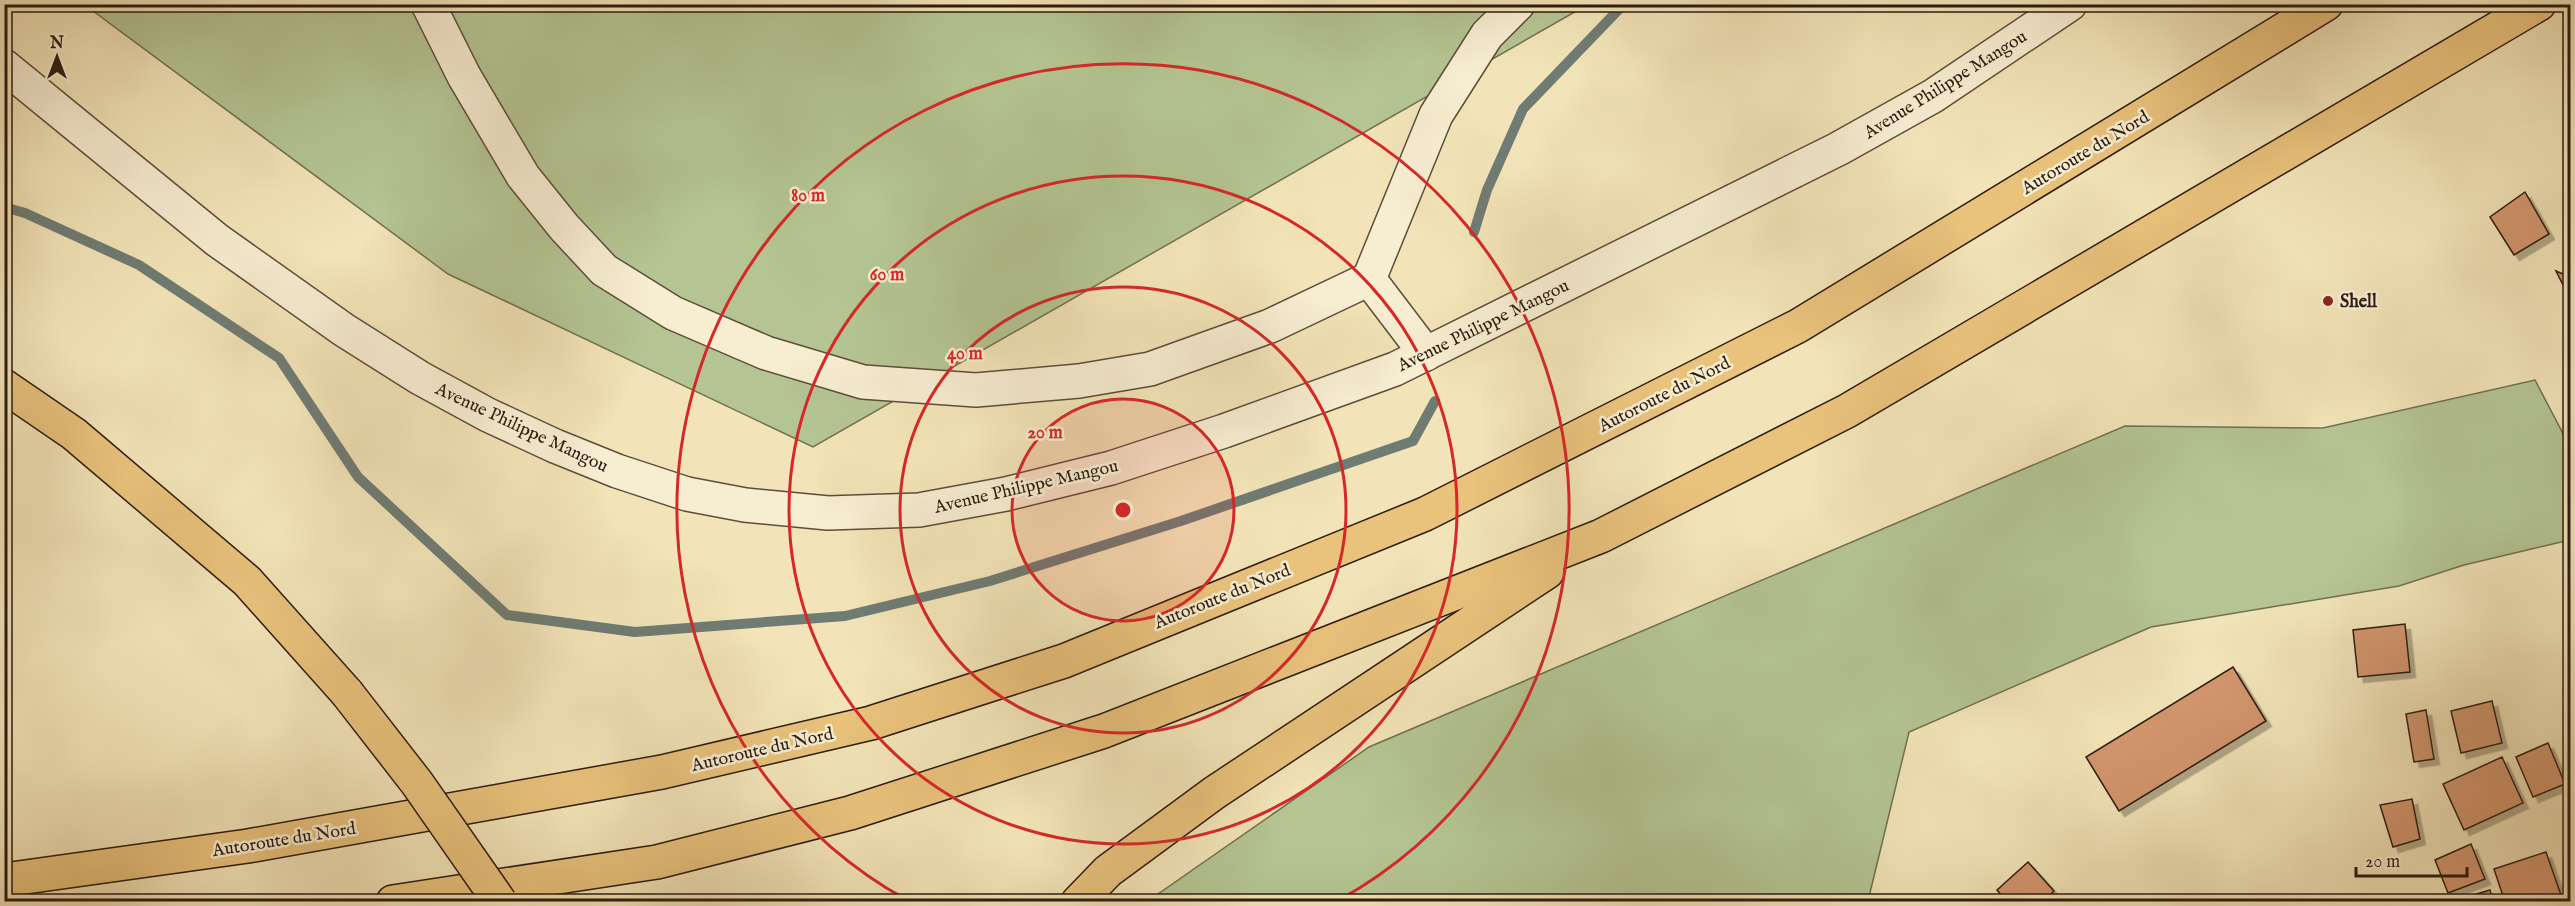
<svg xmlns="http://www.w3.org/2000/svg" width="2575" height="906" font-family="'IM FELL English',serif">
<style>
.green{fill:#b4c593;stroke:#707052;stroke-width:1.5}
.lines{fill:none;stroke-linecap:round;stroke-linejoin:round}
.stream{stroke:#6f7c74;stroke-width:10}
.building{fill:#d3966e;stroke:#2b1b10;stroke-width:1.5;filter:url(#shadow)}
.minor-casing{stroke:#5d4d3a;stroke-width:36}
.tertiary-casing{stroke:#5d4d3a;stroke-width:36}
.motorway-casing{stroke:#2b1b10;stroke-width:36}
.minor{stroke:#f7edd1;stroke-width:33}
.tertiary{stroke:#f7edd1;stroke-width:33}
.motorway{stroke:#e9c27c;stroke-width:33}
.motorway-bridge-casing{stroke:#2b1b10;stroke-width:36;stroke-linecap:butt}
.motorway-bridge{stroke:#e9c27c;stroke-width:33}
.ring{fill:none;stroke:#d62828;stroke-width:3}
.poi-dot{fill:#8f2418;stroke:#f7edd1;stroke-width:2}
.labels{text-anchor:middle;stroke-width:5;stroke-linejoin:round;paint-order:stroke}
.street-label{font-size:18px;fill:#2b1b10;stroke:#f7edd1}
.poi-label{font-size:18px;font-weight:bold;fill:#2b1b10;stroke:#f7edd1;text-anchor:start}
.centre{fill:#d62828;stroke:#f7edd1;stroke-width:3}
.ring-label{font-size:18px;text-anchor:middle;font-weight:bold;fill:#d62828;stroke:#f7edd1;stroke-width:5;stroke-linejoin:round;paint-order:stroke}
</style>
<defs>
<filter id="shadow"><feDropShadow dx="5.5" dy="5.5" stdDeviation="0" flood-color="#0004"/></filter>
</defs>
<rect width="100%" height="100%" fill="#f2e4b8"/>
<filter id="stains"><feTurbulence type="fractalNoise" baseFrequency=".00333" numOctaves="4"/><feColorMatrix values="0 0 0 0 .2 0 0 0 0 .09 0 0 0 0 .02 0 0 0 .5 -.17"/></filter>
<radialGradient id="worn" r=".72"><stop offset=".6" stop-color="#630" stop-opacity="0"/><stop offset="1" stop-color="#630" stop-opacity=".3"/></radialGradient>
<g class="green">
<path d="M85,5H1587L813,447L448,274Z"/>
<path d="M2535,380L2570,447V540L2464,565L2399,586L2151,627L1909,732L1868,901H1148L1369,747L2125,426L2323,428Z"/>
</g>
<g class="lines">
<g class="stream">
<path d="M4,207L25,213L139,265L279,358L358,477L507,615L635,632L845,616L990,581L1181,521L1413,441L1435,401"/>
<path d="M1474,232L1487,190L1523,109L1624,4"/>
</g>
</g>
<g class="building">
<path d="M2525,192L2549,234L2514,255L2490,217Z"/>
<path d="M2556,271L2570,277V299Z"/>
<path d="M2405,624L2410,672L2358,677L2353,630Z"/>
<path d="M2233,667L2266,721L2119,811L2086,757Z"/>
<path d="M2492,701L2502,743L2461,753L2451,711Z"/>
<path d="M2426,710L2434,759L2414,762L2406,714Z"/>
<path d="M2548,743L2565,784L2533,797L2516,757Z"/>
<path d="M2502,757L2523,803L2464,830L2443,784Z"/>
<path d="M2412,799L2420,839L2393,847L2380,805Z"/>
<path d="M2471,844L2485,879L2448,893L2435,860Z"/>
<path d="M2546,852L2561,895L2541,902H2505L2494,869Z"/>
<path d="M2028,862L2054,891L2042,902H2007L1997,890Z"/>
<path d="M2490,890L2493,902H2449Z"/>
</g>
<g class="lines">
<g class="minor-casing">
<g id="minor">
<path d="M428,4L464,76L523,176L564,227L604,270L673,313L766,353L863,382L976,390L1079,381L1150,369L1270,326L1369,279L1436,115L1487,35L1518,4"/>
<path d="M1369,279L1426,354"/>
</g>
</g>
<g class="tertiary-casing">
<path id="tertiary" d="M4,66L217,240L344,330L420,378L488,415L555,446L617,471L687,494L745,505L828,513L919,510L1006,494L1111,468L1224,431L1395,369L1838,149L1933,96L2070,4"/>
</g>
<g class="motorway-casing">
<g id="motorway">
<path d="M4,386L74,434L247,581L347,693"/>
<path d="M4,880L248,846L662,772L871,723L1064,661L1425,514L1798,326L2326,4"/>
<path d="M393,902L657,862L850,813L1104,731L1601,536L1847,411L2539,4"/>
<path d="M1078,902L1108,871L1214,793L1547,572"/>
</g>
</g>
<use href="#minor" class="minor"/>
<use href="#tertiary" class="tertiary"/>
<use href="#motorway" class="motorway"/>
<g class="motorway-bridge-casing">
<path id="motorway-bridge" d="M347,693L417,783L500,902"/>
</g>
<use href="#motorway-bridge" class="motorway-bridge"/>
</g>
<circle cx="1123" cy="510" r="111" fill="#d62828" fill-opacity=".12"/>
<g class="ring">
<circle cx="1123" cy="510" r="111"/>
<circle cx="1123" cy="510" r="223"/>
<circle cx="1123" cy="510" r="334"/>
<path d="M907 900A446 446 0 1 1 1339 900"/>
</g>
<circle class="poi-dot" cx="2328" cy="301" r="6"/>
<g class="labels">
<g class="street-label">
<text transform="translate(1945 84) rotate(-32)" y="6">Avenue Philippe Mangou</text>
<text transform="translate(2085 152) rotate(-31)" y="6">Autoroute du Nord</text>
<text transform="translate(1483 325) rotate(-26)" y="6">Avenue Philippe Mangou</text>
<text transform="translate(1664 394) rotate(-27)" y="6">Autoroute du Nord</text>
<text transform="translate(522 427) rotate(25)" y="6">Avenue Philippe Mangou</text>
<text transform="translate(1026 486) rotate(-13)" y="6">Avenue Philippe Mangou</text>
<text transform="translate(1222 596) rotate(-22)" y="6">Autoroute du Nord</text>
<text transform="translate(762 749) rotate(-13)" y="6">Autoroute du Nord</text>
<text transform="translate(284 839) rotate(-9)" y="6">Autoroute du Nord</text>
</g>
<g class="poi-label">
<text x="2340" y="307">Shell</text>
</g>
</g>
<circle cx="1123" cy="510" r="9" class="centre"/>
<g class="ring-label">
<text x="808" y="201">80 m</text>
<text x="887" y="280">60 m</text>
<text x="965" y="359">40 m</text>
<text x="1045" y="438">20 m</text>
</g>
<rect width="2575" height="906" fill="none" stroke="#f2e4b8" stroke-width="24"/>
<rect x="6" y="6" width="2563" height="894" fill="none" stroke="#2b1b10" stroke-width="3"/>
<rect x="12" y="12" width="2551" height="882" fill="none" stroke="#2b1b10" stroke-width="1.5"/>
<g transform="translate(57 57)" stroke="#f7edd1" stroke-width="4.5" paint-order="stroke">
<path d="M0-4.5L10 22L0 15L-10 22Z" fill="#2b1b10"/>
<text y="-9" font-size="16" font-weight="bold" text-anchor="middle" fill="#2b1b10">N</text>
</g>
<path d="M2356 867v9h111v-9" fill="none" stroke="#2b1b10" stroke-width="3"/>
<text x="2365" y="867" font-size="18" fill="#2b1b10" stroke="#f7edd1" stroke-width="4.5" paint-order="stroke">20 m</text>
<rect width="100%" height="100%" filter="url(#stains)"/>
<rect width="100%" height="100%" fill="url(#worn)"/>
</svg>
